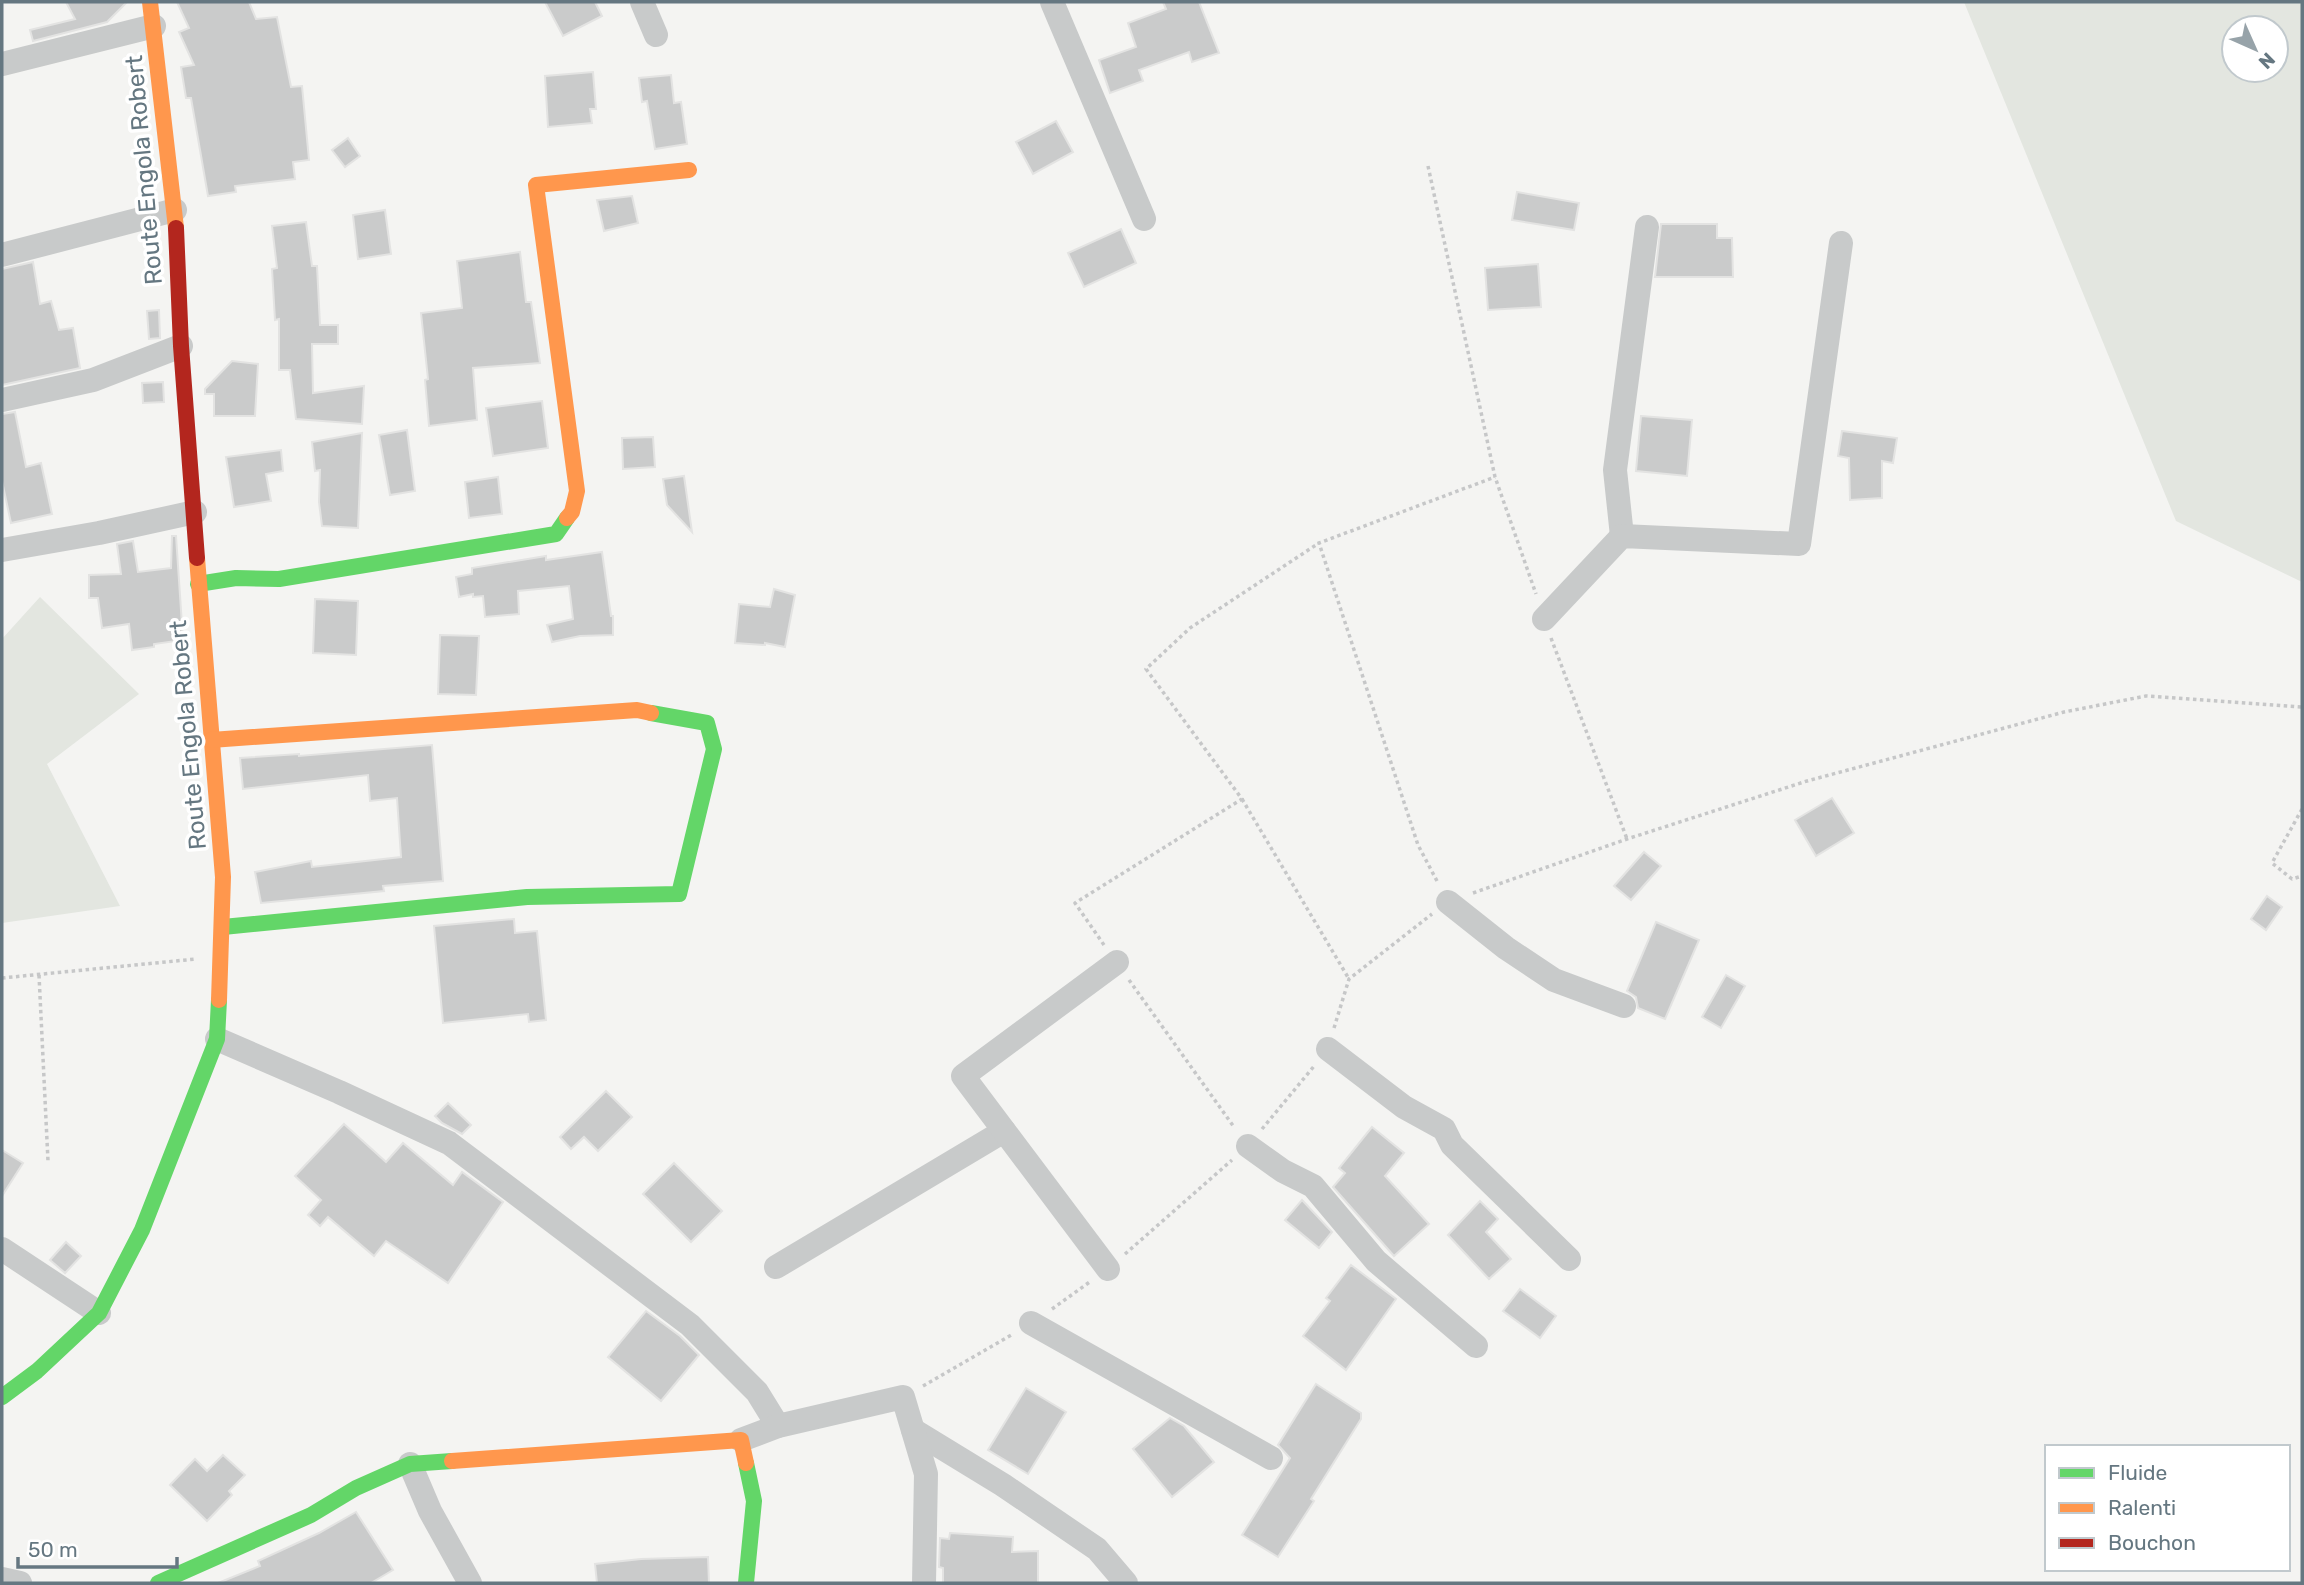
<svg xmlns="http://www.w3.org/2000/svg" width="2304" height="1585" font-family="Rubik,sans-serif">
<style>
.green{fill:#e3e6e0;fill-rule:evenodd}
.building{fill:#cacbcb;stroke:#e3e3e2;stroke-width:2}
.lines{fill:none;stroke-linecap:round;stroke-linejoin:round}
.path{stroke:#c6c7c8;stroke-width:3.5;stroke-dasharray:3.5 3.5;stroke-linecap:butt}
.street{stroke:#c8caca;stroke-width:24}
.fast{stroke:#63d668;stroke-width:16}
.slow{stroke:#ff974d;stroke-width:16}
.jam{stroke:#b3261e;stroke-width:16}
.labels{text-anchor:middle;stroke-width:7;stroke-linejoin:round;paint-order:stroke}
.street-label{font-size:24px;fill:#657781;stroke:#fff}
</style>
<rect width="100%" height="100%" fill="#f4f4f2"/>
<g class="green">
<path d="M1964,2H2302V582L2176,521ZM2234,28H2276V70H2234Z"/>
<path d="M40,597L139,694L47,764L120,906L2,923V639Z"/>
</g>
<g class="building">
<path d="M66,2H127L107,22L33,41L30,30L75,19Z"/>
<path d="M177,2H249L256,19L277,17L291,87L302,86L309,160L293,162L295,179L235,186L236,192L208,196L191,98H186L181,67L194,65L179,32L189,28Z"/>
<path d="M545,2H595L602,16L563,36Z"/>
<path d="M1163,2H1199L1219,53L1192,62L1189,52L1139,70L1143,81L1110,93L1099,60L1136,47L1128,23L1166,9Z"/>
<path d="M593,72L596,109H590L592,123L548,127L545,76Z"/>
<path d="M671,75L674,103L681,102L687,144L655,149L647,101L642,102L639,78Z"/>
<path d="M1056,121L1073,152L1033,174L1016,142Z"/>
<path d="M348,138L360,156L345,167L332,150Z"/>
<path d="M1517,192L1579,203L1574,230L1512,220Z"/>
<path d="M632,196L638,223L604,231L597,200Z"/>
<path d="M385,210L391,254L358,259L353,215Z"/>
<path d="M306,222L312,266H317L320,325H338V344H312L313,393L364,386L362,424L296,419L290,370H279V319L275,320L272,269L277,268L272,226Z"/>
<path d="M1661,224H1717V238H1732L1733,277H1655Z"/>
<path d="M1121,229L1136,263L1084,287L1068,253Z"/>
<path d="M520,252L526,302H531L540,363L473,368L477,420L429,426L425,380L428,379L421,313L462,308L457,261Z"/>
<path d="M33,262L40,304L51,301L59,330L73,328L80,368L2,385V269Z"/>
<path d="M1538,264L1541,307L1488,310L1485,268Z"/>
<path d="M159,310L160,338L149,339L147,311Z"/>
<path d="M232,361L258,364L255,416H214V394H205V389Z"/>
<path d="M163,382L164,402L143,403L142,383Z"/>
<path d="M542,401L548,448L493,456L486,408Z"/>
<path d="M15,412L26,467L41,463L52,514L11,523L2,481V414Z"/>
<path d="M1641,416L1692,420L1687,476L1636,471Z"/>
<path d="M407,430L415,491L390,495L379,435Z"/>
<path d="M1842,431L1897,438L1893,463L1882,461V498L1850,500L1849,458L1838,456Z"/>
<path d="M362,433L358,528L322,526L319,502L320,470L315,471L312,442Z"/>
<path d="M653,437L655,467L623,469L622,438Z"/>
<path d="M281,450L283,471L266,474L271,501L234,507L226,457Z"/>
<path d="M684,476L692,532L667,505L663,479Z"/>
<path d="M498,477L502,514L469,518L465,482Z"/>
<path d="M172,536H176L183,640L154,644V647L132,650L129,624L102,628L98,598H89V575L121,574L117,544L133,541L138,572L171,568Z"/>
<path d="M602,552L611,616H613V635L580,636L552,642L547,625L573,619L569,586L518,591L519,614L485,617L483,596L473,597V594L459,597L456,577L472,574V568L546,556V560Z"/>
<path d="M774,589L795,595L785,647L765,643V645L735,643L739,604L770,607Z"/>
<path d="M315,599L358,601L356,655L313,653Z"/>
<path d="M440,635L479,636L476,695L438,694Z"/>
<path d="M432,745L443,881L383,886L384,891L261,903L255,872L311,861L312,867L401,857L397,798L370,801L368,775L243,789L240,758L299,754V756Z"/>
<path d="M1832,798L1854,833L1816,856L1795,820Z"/>
<path d="M1644,852L1661,866L1631,900L1614,886Z"/>
<path d="M2267,896L2282,907L2266,930L2251,919Z"/>
<path d="M514,919L515,933L537,931L546,1020L529,1022L528,1014L443,1023L434,926Z"/>
<path d="M1656,922L1699,940L1665,1019L1638,1008L1636,997L1627,991Z"/>
<path d="M1726,975L1745,986L1721,1028L1702,1017Z"/>
<path d="M606,1091L632,1117L598,1151L584,1137L571,1149L560,1137Z"/>
<path d="M448,1103L471,1125L462,1134L442,1123L435,1116Z"/>
<path d="M344,1124L386,1162L403,1143L453,1185L462,1172L503,1202L448,1283L386,1241L374,1256L328,1217L320,1226L308,1215L321,1200L295,1176Z"/>
<path d="M1372,1127L1404,1153L1385,1176L1429,1224L1394,1256L1333,1187L1345,1173L1339,1168Z"/>
<path d="M2,1150L23,1163L2,1196Z"/>
<path d="M674,1163L722,1211L691,1242L643,1194Z"/>
<path d="M1302,1200L1332,1232L1319,1248L1285,1220Z"/>
<path d="M1480,1201L1498,1219L1486,1232L1511,1259L1489,1279L1448,1235Z"/>
<path d="M66,1242L81,1256L65,1273L50,1260Z"/>
<path d="M1351,1265L1396,1299L1346,1370L1303,1336L1330,1301L1326,1298Z"/>
<path d="M1520,1289L1556,1316L1540,1338L1503,1311Z"/>
<path d="M646,1311L680,1336L699,1355L661,1401L608,1357Z"/>
<path d="M1316,1384L1361,1413V1419L1311,1499L1314,1501L1278,1557L1242,1535L1290,1458L1278,1445Z"/>
<path d="M1026,1388L1066,1412L1028,1474L988,1450Z"/>
<path d="M1170,1418L1184,1426L1214,1462L1172,1497L1133,1449Z"/>
<path d="M223,1455L245,1475L229,1491L232,1495L207,1521L170,1485L195,1459L207,1471Z"/>
<path d="M356,1512L393,1570L371,1583H218L260,1566L258,1561L319,1533Z"/>
<path d="M950,1533L1013,1537L1012,1552L1038,1551V1583H943V1568L939,1567L940,1538L949,1539Z"/>
<path d="M708,1557L709,1583H597L595,1564L641,1559Z"/>
</g>
<g class="lines">
<g class="path">
<path d="M1428,166L1495,477L1536,594"/>
<path d="M1551,638L1627,839"/>
<path d="M1242,799L1349,979"/>
<path d="M2302,809L2272,863L2292,879L2302,876"/>
<path d="M1437,881L1418,845L1319,543L1495,477"/>
<path d="M1473,893L1627,839L1807,781L2064,712L2146,696L2302,707"/>
<path d="M1104,945L1075,903L1242,799L1146,669L1190,628L1319,543"/>
<path d="M39,975L48,1161"/>
<path d="M2,978L196,959"/>
<path d="M1129,980L1234,1127"/>
<path d="M1334,1028L1349,979L1432,914"/>
<path d="M1262,1129L1315,1065"/>
<path d="M1125,1254L1232,1160"/>
<path d="M1052,1309L1091,1281"/>
<path d="M923,1386L1013,1334"/>
</g>
<g class="street">
<path d="M642,2L656,35"/>
<path d="M1052,2L1144,219"/>
<path d="M2,64L154,26"/>
<path d="M2,255L175,210"/>
<path d="M2,400L93,380L181,346"/>
<path d="M1622,536L1615,470L1647,227"/>
<path d="M2,550L99,533L195,512"/>
<path d="M1544,619L1622,536L1799,544L1841,243"/>
<path d="M1448,902L1506,948L1554,980L1624,1006"/>
<path d="M217,1039L339,1092L449,1143L690,1325L757,1392L778,1426"/>
<path d="M1328,1049L1404,1107L1444,1129L1452,1145L1569,1259"/>
<path d="M1248,1146L1283,1171L1313,1186L1376,1261L1476,1346"/>
<path d="M2,1249L99,1313"/>
<path d="M776,1267L1004,1131"/>
<path d="M1108,1269L963,1076L1117,962"/>
<path d="M1031,1323L1271,1458"/>
<path d="M913,1430L1003,1485L1097,1549L1126,1583"/>
<path d="M741,1440L778,1426L903,1397L926,1474L924,1583"/>
<path d="M410,1464L430,1511L470,1583"/>
<path d="M2,1579L20,1583"/>
</g>
<g class="fast">
<path d="M198,584L236,578L279,579L556,534L567,518"/>
<path d="M223,927L527,897L679,894L714,749L707,723L651,713"/>
<path d="M2,1397L37,1371L99,1313L142,1230L217,1039L219,1000"/>
<path d="M746,1463L754,1501L746,1583"/>
<path d="M158,1583L311,1515L356,1488L410,1464L452,1461"/>
</g>
<g class="slow">
<path d="M150,2L176,228"/>
<path d="M567,518L572,512L577,491L536,185L689,170"/>
<path d="M197,558L223,877L219,1000"/>
<path d="M211,740L637,710L651,713"/>
<path d="M452,1461L741,1440L746,1463"/>
</g>
<path class="jam" d="M176,228L181,346L197,558"/>
</g>
<g class="labels">
<g class="street-label">
<text transform="translate(144 170) rotate(-95)" y="8">Route Engola Robert</text>
<text transform="translate(188 735) rotate(-95)" y="8">Route Engola Robert</text>
</g>
</g>
<rect width="2304" height="1585" fill="none" stroke="#657781" stroke-width="7"/>
<rect x="2045" y="1445" width="245" height="126" fill="#ffffff" stroke="#c1c9cd" stroke-width="2"/>
<rect x="2059" y="1468" width="35" height="10" fill="#63d668" stroke="#c1c9cd" stroke-width="2"/>
<text x="2108" y="1480" font-size="21" fill="#657781">Fluide</text>
<rect x="2059" y="1503" width="35" height="10" fill="#ff974d" stroke="#c1c9cd" stroke-width="2"/>
<text x="2108" y="1515" font-size="21" fill="#657781">Ralenti</text>
<rect x="2059" y="1538" width="35" height="10" fill="#b3261e" stroke="#c1c9cd" stroke-width="2"/>
<text x="2108" y="1550" font-size="21" fill="#657781">Bouchon</text>
<g transform="translate(2255 49) rotate(135)"><circle r="33" fill="#ffffff" stroke="#c1c9cd" stroke-width="2"/>
<path d="M0-5L12 26L0 18L-12 26Z" fill="#97a3a9"/>
<text y="-10" font-size="19" font-weight="bold" text-anchor="middle" fill="#657781">N</text>
</g>
<path d="M18 1557v10h159v-10" fill="none" stroke="#657781" stroke-width="3.5"/>
<text x="28" y="1557" font-size="21" fill="#657781" stroke="#ffffff" stroke-width="5" paint-order="stroke">50 m</text>
</svg>
